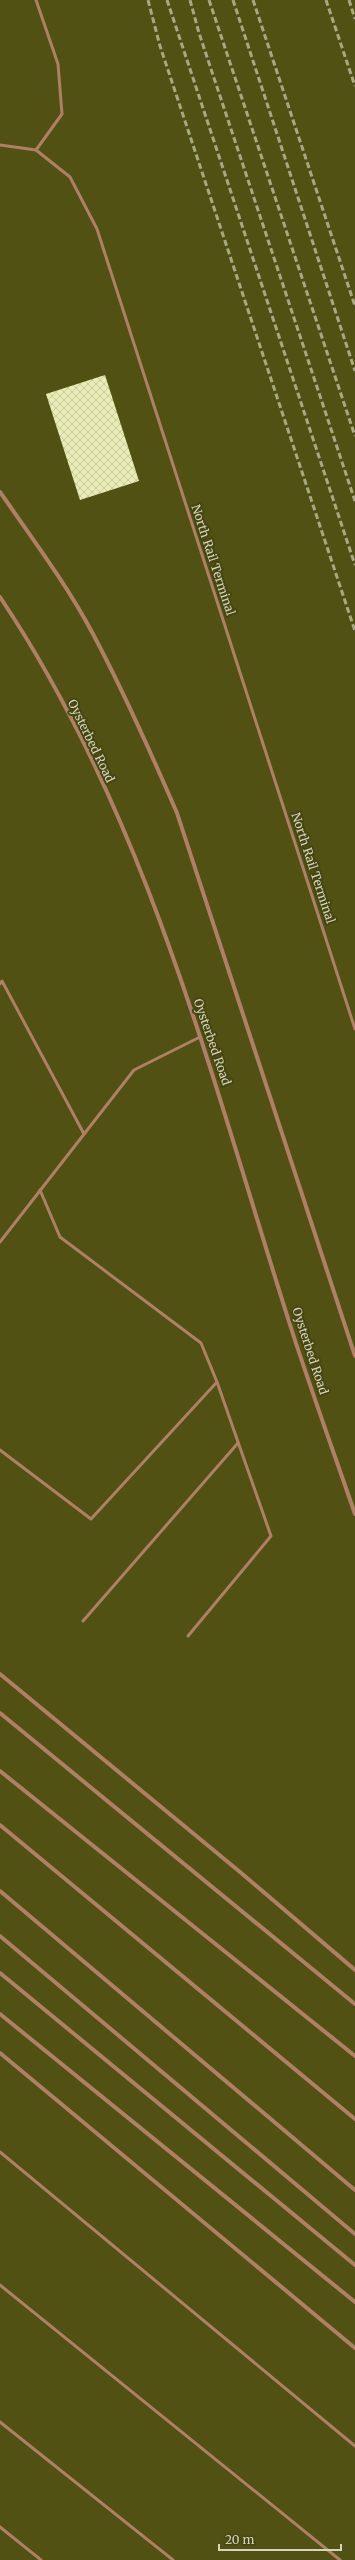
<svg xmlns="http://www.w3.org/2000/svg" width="355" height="2560" font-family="Merriweather,serif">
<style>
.built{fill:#515114}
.building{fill:url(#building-cross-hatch)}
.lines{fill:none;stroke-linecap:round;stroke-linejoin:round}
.lane{stroke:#b07f65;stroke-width:3}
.street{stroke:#b07f65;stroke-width:4}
.rail{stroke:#a7a886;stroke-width:3;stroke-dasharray:6 3;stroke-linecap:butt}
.labels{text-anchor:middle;stroke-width:4;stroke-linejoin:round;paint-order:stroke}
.street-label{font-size:12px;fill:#d4d5bb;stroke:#464613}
</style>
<defs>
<pattern id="building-cross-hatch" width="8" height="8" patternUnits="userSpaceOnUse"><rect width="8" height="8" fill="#eaecb6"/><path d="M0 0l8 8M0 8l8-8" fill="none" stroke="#c8ca9d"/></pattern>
</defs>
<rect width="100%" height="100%" fill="#464613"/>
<rect class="built" x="0" y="0" width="355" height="2560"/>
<path class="building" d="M105,375L139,481L80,500L46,394Z"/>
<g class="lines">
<g class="lane">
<path d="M36,0L58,64L62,114L36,150"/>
<path d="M0,145L36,150L70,177L97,229L355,1029"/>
<path d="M0,984L2,981L84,1134"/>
<path d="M0,1242L134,1070L200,1037"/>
<path d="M0,1450L91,1519L217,1382L201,1343L60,1237L40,1190"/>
<path d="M83,1621L238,1443"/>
<path d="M188,1636L271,1536L217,1382"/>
<path d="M0,2152L355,2446"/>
<path d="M0,2285L340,2560"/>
<path d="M0,2422L173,2560"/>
<path d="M0,2527L41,2560"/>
</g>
<g class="street">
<path d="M0,492C32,538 67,585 93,634C124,692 151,753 177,813L355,1356"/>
<path d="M0,597C148,818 212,1081 292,1331C312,1393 334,1453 355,1514"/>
<path d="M0,1674L240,1872L355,1970"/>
<path d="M0,1713L355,2004"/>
<path d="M0,1771L355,2056"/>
<path d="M0,1825L355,2119"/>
<path d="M0,1891L355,2190"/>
<path d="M0,1936L355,2234"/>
<path d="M0,1973L355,2265"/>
<path d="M0,2014L355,2302"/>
<path d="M0,2053L355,2348"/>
</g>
<g class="rail">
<path d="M148,0L160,46L355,631"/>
<path d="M167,0L355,565"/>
<path d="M190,0L199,33L355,501"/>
<path d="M209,0L355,436"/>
<path d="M233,0L355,371"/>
<path d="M253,0L355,306"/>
<path d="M326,0L355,86"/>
<path d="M349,0L355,19"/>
</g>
</g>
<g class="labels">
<g class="street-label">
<text transform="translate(213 560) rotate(72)" y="4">North Rail Terminal</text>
<text transform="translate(91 741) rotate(64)" y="4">Oysterbed Road</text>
<text transform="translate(313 868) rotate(72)" y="4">North Rail Terminal</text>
<text transform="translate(212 1042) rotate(71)" y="4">Oysterbed Road</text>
<text transform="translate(310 1351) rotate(72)" y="4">Oysterbed Road</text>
</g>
</g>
<path d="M219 2544v6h122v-6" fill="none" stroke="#d4d5bb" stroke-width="2"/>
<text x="225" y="2544" font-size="12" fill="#d4d5bb" stroke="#464613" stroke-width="3" paint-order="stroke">20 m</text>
</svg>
